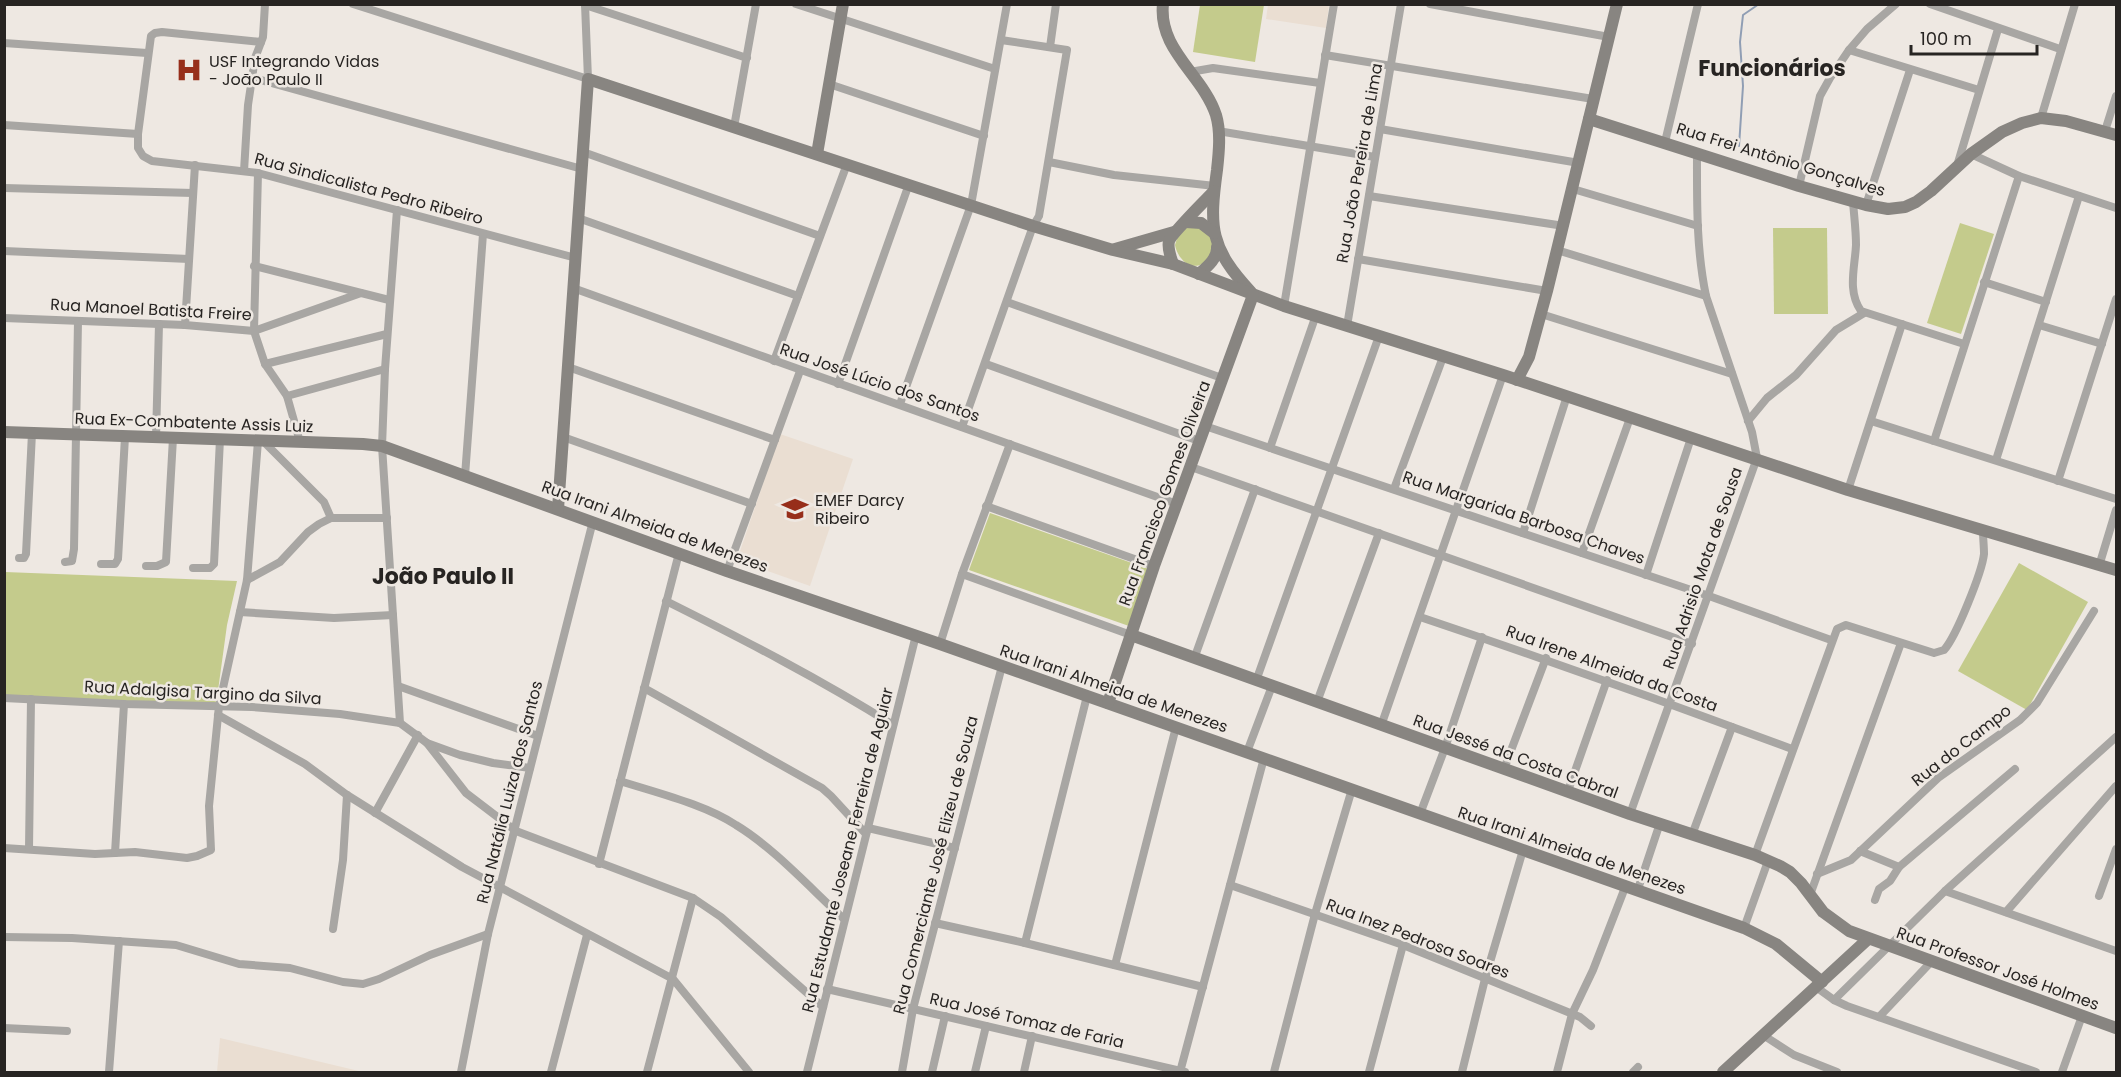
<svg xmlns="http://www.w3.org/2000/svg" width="2121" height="1077" font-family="Poppins,sans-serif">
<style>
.built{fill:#eaded2}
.green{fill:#c4cb8c}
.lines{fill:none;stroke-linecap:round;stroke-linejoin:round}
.stream{stroke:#909eb4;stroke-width:2}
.street{stroke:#a8a6a3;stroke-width:8}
.secondary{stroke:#888581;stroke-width:12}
.labels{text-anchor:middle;stroke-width:5;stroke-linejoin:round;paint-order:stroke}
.poi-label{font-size:16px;fill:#272422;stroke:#eee8e2;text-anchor:start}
.street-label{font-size:16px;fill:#272422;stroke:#eee8e2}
.district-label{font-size:22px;font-weight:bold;fill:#272422;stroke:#eee8e2}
</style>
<rect width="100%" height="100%" fill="#eee8e2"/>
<g class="built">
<path d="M1268,5H1329L1326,28L1266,19Z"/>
<path d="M780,434L853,459L810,586L737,560Z"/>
<path d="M220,1038L363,1072H217Z"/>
</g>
<g class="green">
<path d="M1200,5H1264L1255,62L1193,52Z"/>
<path d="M1960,223L1994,234L1961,334L1927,323Z"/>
<path d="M1191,225L1210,231L1215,249C1212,253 1207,261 1202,264C1189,271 1177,257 1175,245L1179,232Z"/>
<path d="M1773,228H1827L1828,314H1774Z"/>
<path d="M990,513L1149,569L1129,626L969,570Z"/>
<path d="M2019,563L2088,602L2027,710L1958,671Z"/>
<path d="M5,572L237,581L227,625L216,705L5,697Z"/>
</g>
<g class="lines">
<path class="stream" d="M1739,146L1743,86L1740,42L1743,15L1759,4"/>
<g class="street">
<path d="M353,4L588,79L585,4"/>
<path d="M796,4L995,69"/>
<path d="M1430,4L1609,37"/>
<path d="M1930,4L2060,49"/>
<path d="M585,5L747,58"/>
<path d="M261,42L162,32L155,33L151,36L138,134V148L143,156L152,161L258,173L576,258"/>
<path d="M4,43L147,53"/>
<path d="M1050,47L1056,4"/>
<path d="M1849,50L1979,90"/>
<path d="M1325,55L1593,99"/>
<path d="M1190,72L1213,68L1320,83"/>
<path d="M254,78L582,169"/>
<path d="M829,84L984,136"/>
<path d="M2041,118L2075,4"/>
<path d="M4,125L138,134"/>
<path d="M734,127L756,4"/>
<path d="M1380,129L1579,163"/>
<path d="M1218,131L1375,157"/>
<path d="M2105,131L2116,96"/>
<path d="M1665,142L1698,4"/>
<path d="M583,152L820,236"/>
<path d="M1971,154L2019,176L2116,208"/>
<path d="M1049,162L1114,175L1215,186"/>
<path d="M1957,166L1998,29"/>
<path d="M244,171L248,105L255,58L263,37L265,4"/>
<path d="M258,173L254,331L265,364L287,396L300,442"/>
<path d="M1799,186L1820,96L1830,78L1849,50L1867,29L1896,4"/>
<path d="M4,188L193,193"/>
<path d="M1573,189L1698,226"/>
<path d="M1369,196L1564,226"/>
<path d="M1853,201C1854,216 1856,230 1856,245C1855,267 1847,291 1861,311L1964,344"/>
<path d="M1866,205L1910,70"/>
<path d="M397,210L385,369L382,446L400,723"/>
<path d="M578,218L798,296"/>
<path d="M1557,250L1706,296"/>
<path d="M4,251L189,259"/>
<path d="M1358,259L1547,291"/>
<path d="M254,266L389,300"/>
<path d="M1984,282L2046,302"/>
<path d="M573,288C774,361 976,432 1177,504"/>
<path d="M1007,302L1222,378"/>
<path d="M1284,306L1334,4"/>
<path d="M1541,314L1732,374"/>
<path d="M4,318L185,325L254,331L361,293"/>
<path d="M185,325L195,165"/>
<path d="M2039,325L2102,344"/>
<path d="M1347,326L1401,4"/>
<path d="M774,361L847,164"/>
<path d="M265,364L387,334"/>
<path d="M986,364L1199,441"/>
<path d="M568,367L775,440"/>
<path d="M838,384L909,184"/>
<path d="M287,396L385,369"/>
<path d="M900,404L971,205L1007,4"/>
<path d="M1748,421L1767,398L1796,375L1836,330L1864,313"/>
<path d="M1871,421L2116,499"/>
<path d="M1205,426L1709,596L1831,640"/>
<path d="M962,427L1033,226L1039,216L1067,50L1001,40"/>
<path d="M563,437L752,504"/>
<path d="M156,438L159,324"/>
<path d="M263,441L324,502L331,518"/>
<path d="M1934,441L2019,176"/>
<path d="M1270,448L1316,315"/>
<path d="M1996,460L2079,196"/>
<path d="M1191,467L1692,644"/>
<path d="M465,476L483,234"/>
<path d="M2058,481L2116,299"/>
<path d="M1394,489L1443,357"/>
<path d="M1848,490L1902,324"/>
<path d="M986,506L1154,566"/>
<path d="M1523,533L1567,396"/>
<path d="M1582,553L1630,418"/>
<path d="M19,558H24L26,554L32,433"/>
<path d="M65,562L72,561L74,549L78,321"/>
<path d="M101,564H115L118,559L125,437"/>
<path d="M146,566H157L166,562L173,438"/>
<path d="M2099,566L2116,510"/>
<path d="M193,568H210L214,564L220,439"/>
<path d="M727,571L800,371"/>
<path d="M962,574L1131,635"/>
<path d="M1646,575L1691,438"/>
<path d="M247,580L280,562L308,532L319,524L331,518H387"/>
<path d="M666,601C744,640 820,679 893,725"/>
<path d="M240,612L334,618L393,615"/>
<path d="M1420,617C1545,659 1669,703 1792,749"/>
<path d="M940,644L962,574L1010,444"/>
<path d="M1194,659L1255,489"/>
<path d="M1256,681L1379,336"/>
<path d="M398,686L538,736"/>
<path d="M644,688L822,788L831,796L866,834"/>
<path d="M4,698L124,704L252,707L340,714L400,723L427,743L460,755L493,763L530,768"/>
<path d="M1317,702L1379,533"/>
<path d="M218,715L305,764L347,795L462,867L673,979L749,1072"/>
<path d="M1381,726L1503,375"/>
<path d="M427,743L466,793L516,831L693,898L721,917L823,1007"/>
<path d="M1247,752L1272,686"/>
<path d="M1504,769L1546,658"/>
<path d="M620,781C657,793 704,804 736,825C774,848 811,889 844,919"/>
<path d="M1568,791L1607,680"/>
<path d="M375,813L418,735"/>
<path d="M1420,814L1445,748L1482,637"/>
<path d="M1630,814L1757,458L1752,432L1706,296C1696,248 1697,200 1697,152"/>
<path d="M868,828L955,848"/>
<path d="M1692,835L1732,727"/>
<path d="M4,848L95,854L135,852L187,858L197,856L211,850L209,806L219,706L247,580L258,441"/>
<path d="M29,849L31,699"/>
<path d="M1860,851L1899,867L2015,769"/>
<path d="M115,853L124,704"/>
<path d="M1755,855L1837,629L1846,625L1934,653L1944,650C1956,637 1982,572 1984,554C1984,547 1983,538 1983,531"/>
<path d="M599,864L679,553"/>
<path d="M1817,874L1851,860L1938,778L2020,720L2037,703L2094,611"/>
<path d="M1230,885L1403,945L1580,1017L1591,1026"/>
<path d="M1638,889L1660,823"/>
<path d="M1945,891L2116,951"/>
<path d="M1810,895L1901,643"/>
<path d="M2099,896L2116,849"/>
<path d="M1875,900L1879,889L1890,881L1899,867"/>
<path d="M2006,912L2116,786"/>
<path d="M935,923L1025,943L1203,987"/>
<path d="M1744,928L1768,861"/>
<path d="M333,929L343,860L347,795"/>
<path d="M4,937L72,938L176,945L239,964L290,968L343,982L363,984L379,979L430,955L488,934"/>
<path d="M1025,943L1087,696"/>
<path d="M1115,965L1176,727"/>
<path d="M1816,987L1834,1000L1847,1006L2036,1072"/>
<path d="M827,989L1185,1072"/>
<path d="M1834,1000L1945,891L2116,737"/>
<path d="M1879,1017L1931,962"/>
<path d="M4,1028L67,1031"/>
<path d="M1763,1035L1794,1055L1837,1072"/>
<path d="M109,1072L119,941"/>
<path d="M461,1072L488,934L593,521"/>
<path d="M551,1072L587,935"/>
<path d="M647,1072L693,898"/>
<path d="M807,1072L916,635"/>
<path d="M902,1072L913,1009L1002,666"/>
<path d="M932,1072L945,1016"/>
<path d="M975,1072L986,1026"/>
<path d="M1024,1072L1032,1036"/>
<path d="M1180,1072L1264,758"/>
<path d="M1274,1072L1315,914L1352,789"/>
<path d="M1369,1072L1403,945"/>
<path d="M1462,1072L1485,979L1523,850"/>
<path d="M1557,1072L1572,1014L1593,970L1626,885"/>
<path d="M1633,1072L1638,1067"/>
<path d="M2062,1072L2082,1016"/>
</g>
<g class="secondary">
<path d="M1163,4C1158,50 1203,75 1216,115C1221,132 1219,152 1217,170C1209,228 1210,248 1251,292"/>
<path d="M1589,119L1799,186L1866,205L1888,209L1905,207L1916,202L1931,191L1971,154L2002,132L2022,123L2041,118L2066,121L2116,135"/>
<path d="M817,154L843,4"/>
<path d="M1186,222L1201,223L1214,233"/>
<path d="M1115,249L1174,232"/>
<path d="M1173,264C1171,257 1167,249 1169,241C1171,234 1206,200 1214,191"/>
<path d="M1199,274C1207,267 1218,258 1217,247"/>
<path d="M1517,380L1529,357L1547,291L1617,4"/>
<path d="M4,432L363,444L382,446L727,571L940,644L1744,928L1776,944L1822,982"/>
<path d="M558,509L588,79L1033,226L1113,250L1173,264L1284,306L1503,375L1848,490L2116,570"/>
<path d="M1131,635L1630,814L1755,855L1780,866L1790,872L1801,883L1823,912L1849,931L2116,1028"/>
<path d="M1108,703L1154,566L1253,295"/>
<path d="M1723,1072L1868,939"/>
</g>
</g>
<defs>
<g id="hospital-bare" transform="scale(2.07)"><path d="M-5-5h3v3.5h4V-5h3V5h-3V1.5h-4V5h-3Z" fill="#972e1a" stroke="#eee8e2" stroke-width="2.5" paint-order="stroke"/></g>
<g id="school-bare" transform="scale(2.07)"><path d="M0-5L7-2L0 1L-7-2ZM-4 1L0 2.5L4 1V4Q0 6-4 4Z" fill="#972e1a" stroke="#eee8e2" stroke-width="2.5" paint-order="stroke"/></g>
</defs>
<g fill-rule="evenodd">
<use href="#hospital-bare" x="189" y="70"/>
<use href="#school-bare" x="795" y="509"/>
</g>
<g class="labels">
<g class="poi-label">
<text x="209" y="67">USF Integrando Vidas<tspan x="209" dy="18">- João Paulo II</tspan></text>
<text x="815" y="506">EMEF Darcy<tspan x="815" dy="18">Ribeiro</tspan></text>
</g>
<g class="street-label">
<text transform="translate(1781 159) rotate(17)" y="6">Rua Frei Antônio Gonçalves</text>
<text transform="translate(1359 163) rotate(-80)" y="6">Rua João Pereira de Lima</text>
<text transform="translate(369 188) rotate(15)" y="6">Rua Sindicalista Pedro Ribeiro</text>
<text transform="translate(151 309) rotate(3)" y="6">Rua Manoel Batista Freire</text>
<text transform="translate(880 382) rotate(19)" y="6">Rua José Lúcio dos Santos</text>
<text transform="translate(194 422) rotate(2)" y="6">Rua Ex-Combatente Assis Luiz</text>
<text transform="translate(1164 493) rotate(-70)" y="6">Rua Francisco Gomes Oliveira</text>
<text transform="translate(1524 517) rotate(19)" y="6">Rua Margarida Barbosa Chaves</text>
<text transform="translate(655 526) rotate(20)" y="6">Rua Irani Almeida de Menezes</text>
<text transform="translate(1702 568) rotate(-71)" y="6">Rua Adrisio Mota de Sousa</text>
<text transform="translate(1612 668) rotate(20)" y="6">Rua Irene Almeida da Costa</text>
<text transform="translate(1114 688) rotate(19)" y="6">Rua Irani Almeida de Menezes</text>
<text transform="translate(203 692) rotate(3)" y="6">Rua Adalgisa Targino da Silva</text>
<text transform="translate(1961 745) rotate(-38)" y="6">Rua do Campo</text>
<text transform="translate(1516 756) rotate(20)" y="6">Rua Jessé da Costa Cabral</text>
<text transform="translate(509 792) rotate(-76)" y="6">Rua Natália Luiza dos Santos</text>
<text transform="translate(847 850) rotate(-76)" y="6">Rua Estudante Joseane Ferreira de Aguiar</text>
<text transform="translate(1572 850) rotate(19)" y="6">Rua Irani Almeida de Menezes</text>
<text transform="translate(935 865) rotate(-76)" y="6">Rua Comerciante José Elizeu de Souza</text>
<text transform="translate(1418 938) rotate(21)" y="6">Rua Inez Pedrosa Soares</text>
<text transform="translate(1998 968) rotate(20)" y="6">Rua Professor José Holmes</text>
<text transform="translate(1027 1020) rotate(13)" y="6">Rua José Tomaz de Faria</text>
</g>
<g class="district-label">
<text x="1772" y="76">Funcionários</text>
<text x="443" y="584">João Paulo II</text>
</g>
</g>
<rect width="2121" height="1077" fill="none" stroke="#272422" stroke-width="12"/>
<path d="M1911 45v9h126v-9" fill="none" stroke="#272422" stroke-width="3"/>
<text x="1920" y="45" font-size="18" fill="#272422" stroke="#eee8e2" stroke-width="4.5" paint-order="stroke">100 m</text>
</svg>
